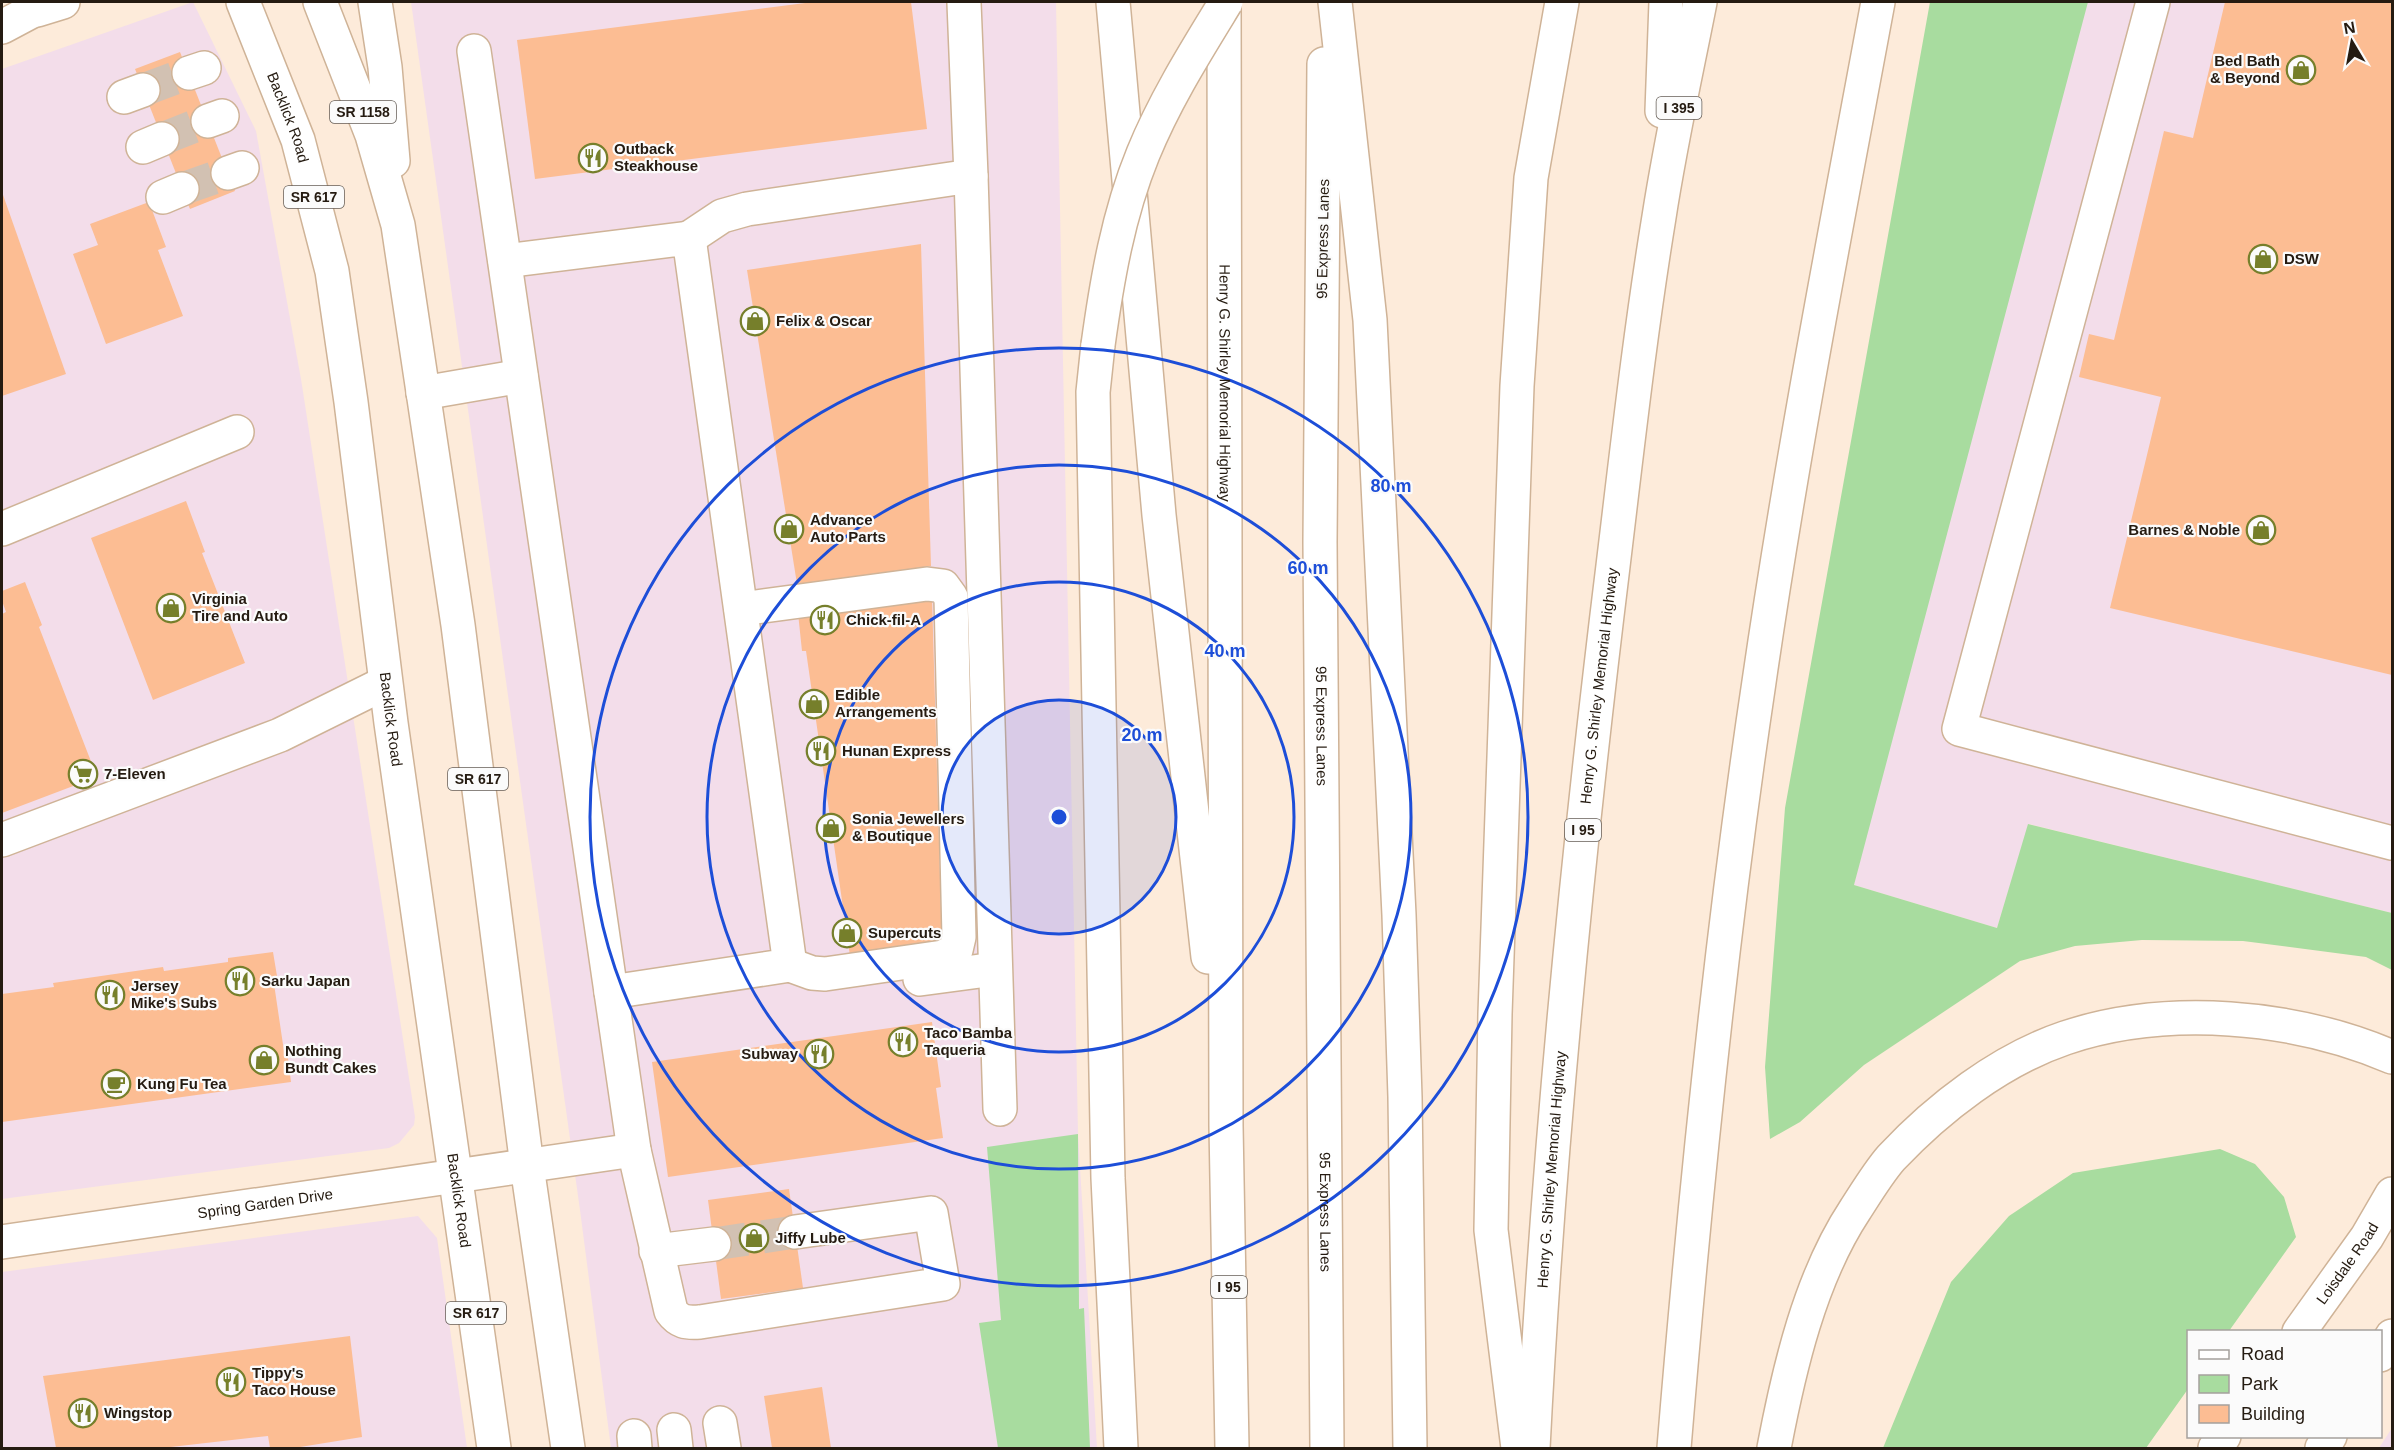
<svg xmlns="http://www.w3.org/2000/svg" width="2394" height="1450" font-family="Helvetica,sans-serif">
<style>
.commercial{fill:#f3ddea}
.green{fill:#a8dc9f}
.building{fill:#fcbd93}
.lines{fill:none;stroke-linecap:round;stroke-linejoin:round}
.minor-tunnel{stroke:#d2c1b2;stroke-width:33;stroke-dasharray:33 16;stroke-linecap:butt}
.minor-casing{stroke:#cfb397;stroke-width:36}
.major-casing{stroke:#cfb397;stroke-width:36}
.highway-casing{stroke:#cfb397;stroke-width:36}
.minor{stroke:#fff;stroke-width:33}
.major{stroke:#fff;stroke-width:33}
.highway{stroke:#fff;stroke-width:33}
.highway-bridge-casing{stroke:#cfb397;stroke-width:36;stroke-linecap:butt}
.highway-bridge{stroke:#fff;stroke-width:33}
.ring{fill:none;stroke:#1d4ed8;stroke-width:3}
.labels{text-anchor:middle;stroke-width:4.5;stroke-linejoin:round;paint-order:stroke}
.shield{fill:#fbfbfb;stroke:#655e57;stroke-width:1.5}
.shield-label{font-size:14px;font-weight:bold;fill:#251b11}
.poi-label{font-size:15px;font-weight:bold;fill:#251b11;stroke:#fbfbfb;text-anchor:start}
.street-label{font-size:15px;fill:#251b11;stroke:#fbfbfb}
.centre{fill:#1d4ed8;stroke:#fbfbfb;stroke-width:3}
.ring-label{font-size:18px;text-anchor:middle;font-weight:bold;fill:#1d4ed8;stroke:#fbfbfb;stroke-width:4.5;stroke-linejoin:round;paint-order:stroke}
</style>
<rect width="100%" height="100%" fill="#fdebda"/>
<g class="commercial">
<path d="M193,2L256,131L301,379L415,1117L414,1125L399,1143L389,1148L2,1199V69Z"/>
<path d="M411,2H1056L1078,1134L1097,1448H611L580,1210Z"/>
<path d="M1976,2H2392V913L2029,824L1997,928L1854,885L1952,485Z"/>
<path d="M418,1216L437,1238L467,1448H2V1272Z"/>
<path d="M2392,1428V1448H2379Z"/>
</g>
<g class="green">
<path d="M1930,2H2088L1854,885L1997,928L2028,824L2392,913V970L2366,957L2243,941L2142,940L2075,946L2020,961L1864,1065L1800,1122L1770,1139L1765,1067L1785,808Z"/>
<path d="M1078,1134L1079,1309L1084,1308L1090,1448H998L979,1323L1001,1320L987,1147Z"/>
<path d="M2220,1149L2255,1164L2284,1197L2296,1237L2229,1331L2188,1332V1389L2146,1448H1883L1951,1282L2009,1216L2073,1173Z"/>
</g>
<g class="building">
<path d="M813,2H911L927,129L535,179L517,40Z"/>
<path d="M2225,2H2392V675L2110,608L2161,397L2079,377L2089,334L2114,340L2164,131L2193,138Z"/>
<path d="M180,52L235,191L190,209L135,69Z"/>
<path d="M2,192L66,374L2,396Z"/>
<path d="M149,202L166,247L158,250L183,316L106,344L73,254L98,245L90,224Z"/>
<path d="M921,244L931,566L797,584L747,270Z"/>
<path d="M186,501L205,552L202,553L245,663L153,700L91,538Z"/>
<path d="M25,582L42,625L39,627L97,777L2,813V614L6,612L2,601V591Z"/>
<path d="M932,597L942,945L850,956L806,651H802L798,613Z"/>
<path d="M273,952L277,976L273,977L285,1058H288L291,1082L2,1122V994L54,987L53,983L163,967L164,971L228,962V958Z"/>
<path d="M932,1022L941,1087L936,1088L943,1138L668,1177L652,1062Z"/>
<path d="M789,1189L803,1288L721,1299L708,1200Z"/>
<path d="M350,1336L362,1437L294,1448H270L268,1436L162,1448H56L43,1376Z"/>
<path d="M822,1387L831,1448H772L764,1396Z"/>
</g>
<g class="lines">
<g class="minor-tunnel">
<path d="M143,90L189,73"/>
<path d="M162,139L208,121"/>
<path d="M182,189L228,173"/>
<path d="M714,1244L795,1232"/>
</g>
<g class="minor-casing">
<g id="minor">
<path d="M2153,2L1959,729L2392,843"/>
<path d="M964,3L971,176L1000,1109"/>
<path d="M2,27L49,2"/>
<path d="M474,51L634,1150L671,1311C679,1322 686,1323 700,1322L943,1284L931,1213L795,1232"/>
<path d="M189,73L204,68"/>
<path d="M124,97L143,90"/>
<path d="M208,121L222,116"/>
<path d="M143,147L162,139"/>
<path d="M228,173L242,168"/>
<path d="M163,197L182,189"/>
<path d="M689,238L722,216L747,209L971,176"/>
<path d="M505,261L689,238L790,965L611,992"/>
<path d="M423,393L521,376"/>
<path d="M2,529L237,432"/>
<path d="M741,609L927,584L943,586L951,597L959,937L956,950L943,957L825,974L812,973L790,965"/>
<path d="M2,840L280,735L385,683"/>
<path d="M920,979L995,969"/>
<path id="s1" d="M2,1242L634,1150"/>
<path d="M656,1251L714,1244"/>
<path d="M720,1423L724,1448"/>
<path d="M674,1430L676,1448"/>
<path d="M634,1436L635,1448"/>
</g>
</g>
<g class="major-casing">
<g id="major">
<path id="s2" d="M243,2L298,140L332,271L351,402L391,723L494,1448"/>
<path d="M320,2L372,135L398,225L458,625L527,1166L568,1448"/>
<path d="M375,2L385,67L393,161"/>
<path d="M37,10L63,2"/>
<path id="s3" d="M2299,1332L2367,1237L2392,1194"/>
<path d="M2380,1355L2392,1336"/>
<path d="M2215,1448L2224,1436"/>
<path d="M2322,1448L2330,1436"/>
</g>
</g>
<g class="highway-casing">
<g id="highway">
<path d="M1113,2L1159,515L1208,957"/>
<path id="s4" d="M1224,2L1226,1126L1232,1448"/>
<path d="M1335,2L1370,320L1399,915L1405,1097L1410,1448"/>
<path id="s5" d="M1324,64L1320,542L1327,1448"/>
<path d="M1662,111L1666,2"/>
<path d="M1098,345L1093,392L1108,1178L1121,1448"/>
<path d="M1518,1448L1491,1230L1495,1014L1517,386L1531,178L1562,2"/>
<path id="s6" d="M1533,1448C1548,1153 1577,859 1613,566C1627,450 1640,333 1659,217C1670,145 1686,73 1700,2"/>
<path d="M1674,1448C1695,1192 1721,936 1759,682C1792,454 1836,228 1878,2"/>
<path d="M1774,1448C1789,1369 1810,1278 1855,1210C1866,1193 1878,1173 1891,1158C1938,1108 2000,1060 2065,1038C2167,1004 2294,1015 2392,1057"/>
</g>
</g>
<use href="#minor" class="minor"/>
<use href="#major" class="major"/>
<use href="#highway" class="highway"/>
<g class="highway-bridge-casing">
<path id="highway-bridge" d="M1098,345C1107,280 1118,215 1143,154C1165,100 1196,51 1226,2"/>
</g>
<use href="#highway-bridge" class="highway-bridge"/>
</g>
<circle cx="1059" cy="817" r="117" fill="#1d4ed8" fill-opacity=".12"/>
<g class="ring">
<circle cx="1059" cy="817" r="117"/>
<circle cx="1059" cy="817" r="235"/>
<circle cx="1059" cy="817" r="352"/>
<circle cx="1059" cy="817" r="469"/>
</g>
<defs>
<g id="shop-ring" transform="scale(1.5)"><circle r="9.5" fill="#fbfbfb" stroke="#767f2b" stroke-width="1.5"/><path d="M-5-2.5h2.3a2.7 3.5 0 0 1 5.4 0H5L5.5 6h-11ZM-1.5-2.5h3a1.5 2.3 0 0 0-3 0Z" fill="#767f2b"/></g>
<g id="restaurant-ring" transform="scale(1.5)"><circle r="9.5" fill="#fbfbfb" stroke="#767f2b" stroke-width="1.5"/><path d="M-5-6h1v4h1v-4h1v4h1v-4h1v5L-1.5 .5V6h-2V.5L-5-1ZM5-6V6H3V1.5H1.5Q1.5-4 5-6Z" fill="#767f2b"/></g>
<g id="supermarket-ring" transform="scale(1.5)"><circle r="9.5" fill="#fbfbfb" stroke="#767f2b" stroke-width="1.5"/><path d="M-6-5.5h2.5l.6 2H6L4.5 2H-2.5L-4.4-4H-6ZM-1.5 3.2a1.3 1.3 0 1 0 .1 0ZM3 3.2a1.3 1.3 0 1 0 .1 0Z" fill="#767f2b"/></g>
<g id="cafe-ring" transform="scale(1.5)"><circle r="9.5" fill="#fbfbfb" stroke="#767f2b" stroke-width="1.5"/><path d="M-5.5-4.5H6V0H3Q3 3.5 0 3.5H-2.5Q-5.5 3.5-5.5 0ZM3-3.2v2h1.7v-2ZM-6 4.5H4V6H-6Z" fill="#767f2b"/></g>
</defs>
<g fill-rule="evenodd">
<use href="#shop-ring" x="2301" y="70"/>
<use href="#restaurant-ring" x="593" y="158"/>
<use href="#shop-ring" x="2263" y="259"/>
<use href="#shop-ring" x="755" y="321"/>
<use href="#shop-ring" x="789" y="529"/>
<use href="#shop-ring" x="2261" y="530"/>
<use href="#shop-ring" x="171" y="608"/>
<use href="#restaurant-ring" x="825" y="620"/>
<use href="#shop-ring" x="814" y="704"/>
<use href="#restaurant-ring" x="821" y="751"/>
<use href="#supermarket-ring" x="83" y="774"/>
<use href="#shop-ring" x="831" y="828"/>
<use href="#shop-ring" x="847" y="933"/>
<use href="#restaurant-ring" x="240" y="981"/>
<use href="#restaurant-ring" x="110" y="995"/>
<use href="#restaurant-ring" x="903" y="1042"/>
<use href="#restaurant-ring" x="819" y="1054"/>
<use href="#shop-ring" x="264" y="1060"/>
<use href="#cafe-ring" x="116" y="1084"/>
<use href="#shop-ring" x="754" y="1238"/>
<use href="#restaurant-ring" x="231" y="1382"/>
<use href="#restaurant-ring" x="83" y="1413"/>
</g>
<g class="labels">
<g class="shield">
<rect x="1656.5" y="97" width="45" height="22" rx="4.5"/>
<rect x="330" y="101" width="66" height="22" rx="4.5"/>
<rect x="284" y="186" width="60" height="22" rx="4.5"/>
<rect x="448" y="768" width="60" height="22" rx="4.5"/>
<rect x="1565" y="819" width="36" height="22" rx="4.5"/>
<rect x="1211" y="1276" width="36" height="22" rx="4.5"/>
<rect x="446" y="1302" width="60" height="22" rx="4.5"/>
</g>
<g class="shield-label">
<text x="1679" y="113">I 395</text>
<text x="363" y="117">SR 1158</text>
<text x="314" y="202">SR 617</text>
<text x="478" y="784">SR 617</text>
<text x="1583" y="835">I 95</text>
<text x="1229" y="1292">I 95</text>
<text x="476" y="1318">SR 617</text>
</g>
<g class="poi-label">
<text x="2280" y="66" text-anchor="end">Bed Bath<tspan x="2280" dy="17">&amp; Beyond</tspan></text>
<text x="614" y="154">Outback<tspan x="614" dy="17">Steakhouse</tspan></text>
<text x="2284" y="264">DSW</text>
<text x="776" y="326">Felix &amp; Oscar</text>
<text x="810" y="525">Advance<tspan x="810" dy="17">Auto Parts</tspan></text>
<text x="2240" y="535" text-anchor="end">Barnes &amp; Noble</text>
<text x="192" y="604">Virginia<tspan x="192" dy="17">Tire and Auto</tspan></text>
<text x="846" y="625">Chick-fil-A</text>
<text x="835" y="700">Edible<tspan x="835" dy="17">Arrangements</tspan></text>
<text x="842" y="756">Hunan Express</text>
<text x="104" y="779">7-Eleven</text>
<text x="852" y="824">Sonia Jewellers<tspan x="852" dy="17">&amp; Boutique</tspan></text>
<text x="868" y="938">Supercuts</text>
<text x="261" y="986">Sarku Japan</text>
<text x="131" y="991">Jersey<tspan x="131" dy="17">Mike's Subs</tspan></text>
<text x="924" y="1038">Taco Bamba<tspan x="924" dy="17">Taqueria</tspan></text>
<text x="285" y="1056">Nothing<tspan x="285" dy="17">Bundt Cakes</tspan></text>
<text x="798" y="1059" text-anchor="end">Subway</text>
<text x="137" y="1089">Kung Fu Tea</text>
<text x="775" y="1243">Jiffy Lube</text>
<text x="252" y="1378">Tippy's<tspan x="252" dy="17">Taco House</tspan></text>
<text x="104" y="1418">Wingstop</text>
</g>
<g class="street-label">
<text dy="5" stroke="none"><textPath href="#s2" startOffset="124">Backlick Road</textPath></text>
<text transform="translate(1323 239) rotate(-89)" y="5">95 Express Lanes</text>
<text dy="5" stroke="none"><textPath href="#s4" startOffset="381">Henry G. Shirley Memorial Highway</textPath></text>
<text dy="5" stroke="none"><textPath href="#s6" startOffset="765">Henry G. Shirley Memorial Highway</textPath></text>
<text dy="5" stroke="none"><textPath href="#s2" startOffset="736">Backlick Road</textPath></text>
<text dy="5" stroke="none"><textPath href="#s5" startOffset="662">95 Express Lanes</textPath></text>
<text dy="5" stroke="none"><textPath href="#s6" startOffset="279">Henry G. Shirley Memorial Highway</textPath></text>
<text dy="5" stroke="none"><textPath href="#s2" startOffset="1222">Backlick Road</textPath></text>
<text dy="5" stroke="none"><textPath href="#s1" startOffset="266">Spring Garden Drive</textPath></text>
<text dy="5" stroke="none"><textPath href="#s5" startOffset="1148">95 Express Lanes</textPath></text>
<text dy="5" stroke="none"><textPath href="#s3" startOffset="84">Loisdale Road</textPath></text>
</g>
</g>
<circle cx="1059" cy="817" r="9" class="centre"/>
<g class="ring-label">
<text x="1391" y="492">80 m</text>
<text x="1308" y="574">60 m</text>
<text x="1225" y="657">40 m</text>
<text x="1142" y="741">20 m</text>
</g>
<rect width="2394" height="1450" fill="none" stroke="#251b11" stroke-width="6"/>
<rect x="2187" y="1330" width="195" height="108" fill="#fbfbfb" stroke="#a5a19d" stroke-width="1.5"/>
<rect x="2199" y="1350" width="30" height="9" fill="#ffffff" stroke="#a5a19d" stroke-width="1.5"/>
<text x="2241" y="1360" font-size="18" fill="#251b11">Road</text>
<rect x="2199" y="1375" width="30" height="18" fill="#a8dc9f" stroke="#a5a19d" stroke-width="1.5"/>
<text x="2241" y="1390" font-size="18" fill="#251b11">Park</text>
<rect x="2199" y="1405" width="30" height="18" fill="#fcbd93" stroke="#a5a19d" stroke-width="1.5"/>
<text x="2241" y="1420" font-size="18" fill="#251b11">Building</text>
<g transform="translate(2352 42) rotate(350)" stroke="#fbfbfb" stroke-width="4.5" paint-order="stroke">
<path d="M0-4.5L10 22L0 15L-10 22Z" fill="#251b11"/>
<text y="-9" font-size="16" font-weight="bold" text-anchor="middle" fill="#251b11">N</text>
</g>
</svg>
